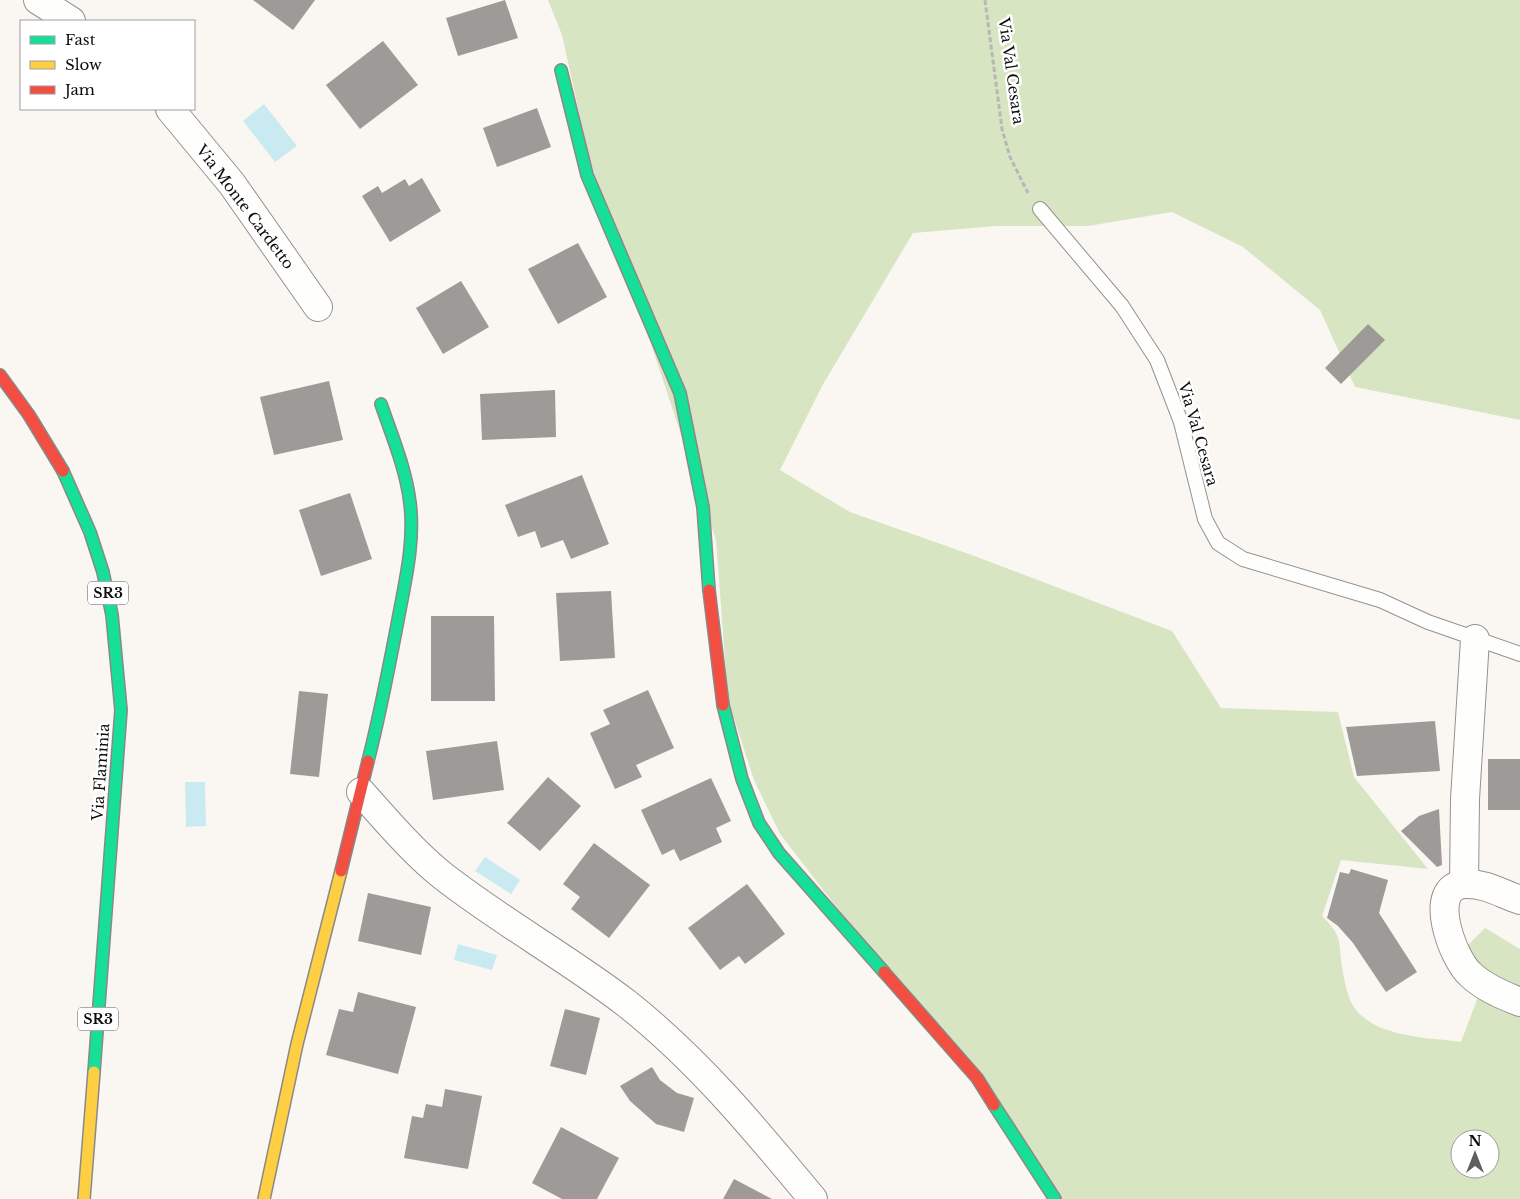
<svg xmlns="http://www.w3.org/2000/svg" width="1520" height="1199" font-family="'Libre Baskerville',serif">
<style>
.forest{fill:#d8e5c2;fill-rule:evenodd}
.water{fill:#caeaf2}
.building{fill:#9d9a98}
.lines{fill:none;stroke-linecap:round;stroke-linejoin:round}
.lane-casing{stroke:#949290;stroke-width:16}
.street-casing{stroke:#949290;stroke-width:30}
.fast-casing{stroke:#8a8987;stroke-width:14}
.slow-casing{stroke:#8a8987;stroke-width:14}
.jam-casing{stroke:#8a8987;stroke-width:14}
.path{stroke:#b8b7b6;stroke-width:3;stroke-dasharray:5 2.5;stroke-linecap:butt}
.lane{stroke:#fefefd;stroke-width:14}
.street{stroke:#fefefd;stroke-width:28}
.fast{stroke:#16e098;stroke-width:11}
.slow{stroke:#ffcf43;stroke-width:11}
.jam{stroke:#f24e42;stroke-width:11}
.labels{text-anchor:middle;stroke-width:5;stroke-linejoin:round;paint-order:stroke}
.shield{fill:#fff;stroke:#565656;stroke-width:1}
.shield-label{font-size:14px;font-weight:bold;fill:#0d0d0d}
.street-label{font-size:15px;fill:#0d0d0d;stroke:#fff}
</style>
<rect width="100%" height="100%" fill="#faf7f2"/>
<path class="forest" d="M548,0H1520V420L1355,387L1320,310L1243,247L1172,212L1088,226H997L913,233L822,386L780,470L850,512L969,554L1172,631L1221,708L1338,712L1354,777L1428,869L1341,860L1322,916C1343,937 1338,939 1342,967C1344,978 1347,995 1352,1004C1372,1038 1427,1037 1461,1042L1478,997L1466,947L1485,928L1520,949V1199H1062L780,834L754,780L728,700L716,540L589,157L562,35ZM1460,1139H1490V1169H1460Z"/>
<g class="water">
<path d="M264,104L297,146L275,162L243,121Z"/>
<path d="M185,782H205L206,826L186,827Z"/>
<path d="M485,857L520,880L511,894L475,871Z"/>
<path d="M458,944L497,955L492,970L454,960Z"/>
</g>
<g class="building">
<path d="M253,0H315L293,30Z"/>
<path d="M505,0L518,38L458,56L446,18Z"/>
<path d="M383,41L418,85L360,129L326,85Z"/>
<path d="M537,108L551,147L497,167L483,128Z"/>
<path d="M422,178L441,211L390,242L362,196L378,186L382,193L405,179L409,186Z"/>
<path d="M578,243L607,297L558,324L528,269Z"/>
<path d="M461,281L489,327L443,354L416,308Z"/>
<path d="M1368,324L1385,340L1341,384L1325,368Z"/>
<path d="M329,381L343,440L274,455L260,397Z"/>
<path d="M555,390L556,437L482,440L480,394Z"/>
<path d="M582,475L609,544L571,559L563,540L541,548L535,531L518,537L505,505Z"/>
<path d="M350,493L372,559L321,576L299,510Z"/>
<path d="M611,591L615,658L560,661L556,593Z"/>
<path d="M431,616H494L495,701H431Z"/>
<path d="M648,690L674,748L636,765L642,777L615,789L590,733L610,724L603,710Z"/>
<path d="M299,691L328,694L319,777L290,774Z"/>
<path d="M1435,721L1440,771L1357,776L1346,727Z"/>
<path d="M497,741L504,790L433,800L426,751Z"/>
<rect x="1488" y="759" width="32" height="51"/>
<path d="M548,777L581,806L540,851L507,823Z"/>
<path d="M711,778L731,821L716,828L722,842L680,861L674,849L662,855L641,810Z"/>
<path d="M1439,809L1442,865L1437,867L1401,831L1419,816Z"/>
<path d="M594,843L650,885L609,938L571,909L580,897L563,884Z"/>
<path d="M1351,869L1388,880L1379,913L1417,972L1386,992L1353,943L1338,926L1327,918L1340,872L1349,874Z"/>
<path d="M747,884L785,934L745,964L739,956L720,970L688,928Z"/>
<path d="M368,893L431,907L421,955L358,941Z"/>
<path d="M358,992L416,1007L398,1074L326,1055L339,1009L353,1012Z"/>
<path d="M565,1009L600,1018L586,1075L550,1066Z"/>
<path d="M652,1067L660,1080L677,1093L694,1098L684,1132L656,1124L630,1101L620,1086Z"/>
<path d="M445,1089L482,1096L468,1169L404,1158L412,1116L423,1118L426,1104L442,1107Z"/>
<path d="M561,1127L619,1158L597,1199H562L532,1183Z"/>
<path d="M734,1179L772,1199H723Z"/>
</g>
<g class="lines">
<g class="lane-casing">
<path id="lane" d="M1040,209L1122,306L1157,360L1181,422L1205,519L1218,543L1243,559L1380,600L1428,622L1520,654"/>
</g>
<g class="street-casing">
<g id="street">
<path d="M38,0L71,21"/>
<path d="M170,109L232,184L318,307"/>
<path d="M361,792C387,821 413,852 443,876C502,922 567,958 626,1003C697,1059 755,1129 813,1199"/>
<path d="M1464,884L1465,799L1475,639"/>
<path d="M1520,900C1502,894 1485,883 1465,884C1425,886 1453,959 1470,974C1483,987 1502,995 1520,1002"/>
</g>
</g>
<g class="fast-casing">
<g id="fast">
<path d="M561,70L587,175L680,393L703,507L709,590"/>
<path d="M63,471L90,532L103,572L112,615L121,710L94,1072"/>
<path d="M723,705L742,779L759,823L779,853L884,972"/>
<path d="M368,761C380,715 389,667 398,620C405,582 415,542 410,503C406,469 392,436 381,404"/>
<path d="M994,1105L1055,1199"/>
</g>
</g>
<g class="slow-casing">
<g id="slow">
<path d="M84,1199L94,1072"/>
<path d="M264,1199L297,1044L341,871"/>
</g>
</g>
<g class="jam-casing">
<g id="jam">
<path d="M0,375L29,415L63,471"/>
<path d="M709,590L723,705"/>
<path d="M341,871L368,761"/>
<path d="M884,972L977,1078L994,1105"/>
</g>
</g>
<path class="path" d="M985,0L1002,129L1010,157L1028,193"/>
<use href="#lane" class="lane"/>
<use href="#street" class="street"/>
<use href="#fast" class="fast"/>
<use href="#slow" class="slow"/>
<use href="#jam" class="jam"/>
</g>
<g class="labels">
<g class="shield">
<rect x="88" y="581.5" width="40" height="23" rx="4"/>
<rect x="78" y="1007.5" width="40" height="23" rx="4"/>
</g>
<g class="shield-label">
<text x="108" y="598">SR3</text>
<text x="98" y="1024">SR3</text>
</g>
<g class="street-label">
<text transform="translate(1011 71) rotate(82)" y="5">Via Val Cesara</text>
<text transform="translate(245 207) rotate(53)" y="5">Via Monte Cardetto</text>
<text transform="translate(1198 434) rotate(74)" y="5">Via Val Cesara</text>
<text transform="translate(101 772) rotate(-86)" y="5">Via Flaminia</text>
</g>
</g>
<rect x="20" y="20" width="175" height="90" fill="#ffffff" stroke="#9e9e9e"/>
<rect x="30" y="36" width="25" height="8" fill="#16e098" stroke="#9e9e9e"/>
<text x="65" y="45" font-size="15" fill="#0d0d0d">Fast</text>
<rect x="30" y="61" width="25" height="8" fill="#ffcf43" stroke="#9e9e9e"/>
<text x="65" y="70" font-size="15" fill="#0d0d0d">Slow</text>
<rect x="30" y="86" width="25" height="8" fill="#f24e42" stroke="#9e9e9e"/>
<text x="65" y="95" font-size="15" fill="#0d0d0d">Jam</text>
<g transform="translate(1475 1154)"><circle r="24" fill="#ffffff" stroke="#9e9e9e"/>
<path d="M0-4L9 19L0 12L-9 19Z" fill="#605f5d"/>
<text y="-8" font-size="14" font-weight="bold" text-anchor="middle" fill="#0d0d0d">N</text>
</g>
</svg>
